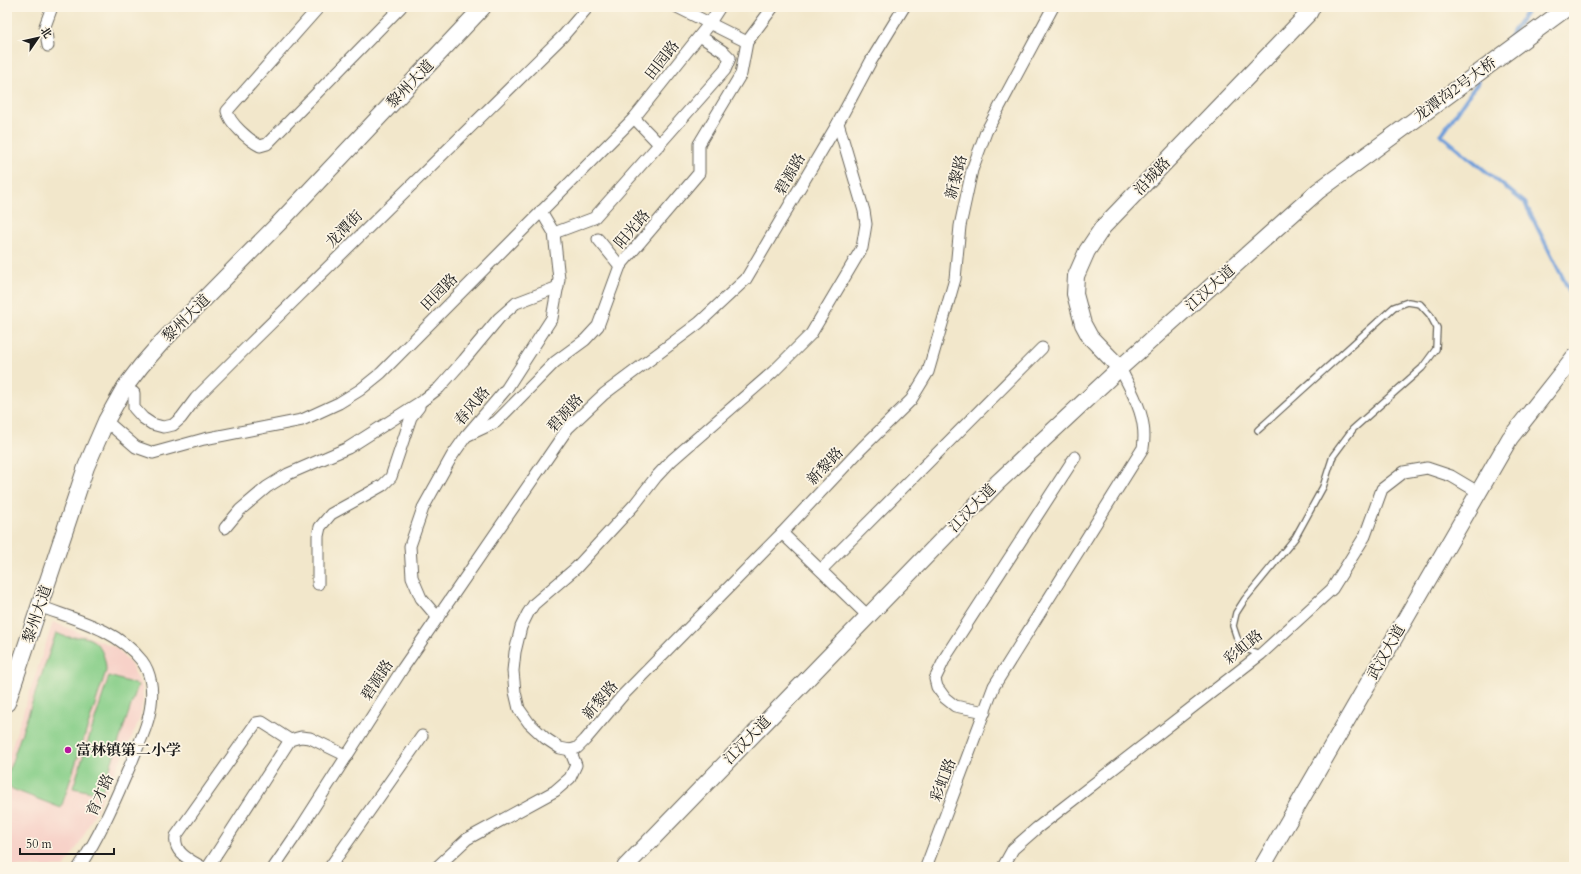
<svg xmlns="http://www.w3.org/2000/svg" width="1581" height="874" font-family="Cardo,'Noto Serif SC',serif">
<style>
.built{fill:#f7d1c8}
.green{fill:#89cf8a;stroke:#527653}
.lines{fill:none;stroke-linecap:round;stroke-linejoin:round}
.stream{stroke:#709ed9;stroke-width:4}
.service-casing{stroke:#676359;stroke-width:8}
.minor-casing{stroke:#676359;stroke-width:13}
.secondary-casing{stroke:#676359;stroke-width:18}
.service{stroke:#fff;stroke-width:5.5}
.minor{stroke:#fff;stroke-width:11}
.secondary{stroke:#fff;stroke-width:16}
.poi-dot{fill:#b5179e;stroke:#fcf5e5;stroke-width:1.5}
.labels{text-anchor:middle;stroke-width:3.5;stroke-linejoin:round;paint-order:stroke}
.street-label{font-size:15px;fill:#1c1c1c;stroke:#fcf5e5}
.poi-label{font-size:15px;font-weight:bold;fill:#1c1c1c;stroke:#fcf5e5;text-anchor:start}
</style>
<rect width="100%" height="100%" fill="#fcf5e5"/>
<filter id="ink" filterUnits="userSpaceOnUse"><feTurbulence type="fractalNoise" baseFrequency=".025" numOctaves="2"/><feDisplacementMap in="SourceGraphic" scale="8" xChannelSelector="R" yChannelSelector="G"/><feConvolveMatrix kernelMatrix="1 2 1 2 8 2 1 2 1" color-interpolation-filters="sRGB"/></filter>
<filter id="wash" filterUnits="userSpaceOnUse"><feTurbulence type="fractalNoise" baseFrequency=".012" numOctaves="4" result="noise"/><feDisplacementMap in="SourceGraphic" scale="16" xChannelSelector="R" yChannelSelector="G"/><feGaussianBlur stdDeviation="0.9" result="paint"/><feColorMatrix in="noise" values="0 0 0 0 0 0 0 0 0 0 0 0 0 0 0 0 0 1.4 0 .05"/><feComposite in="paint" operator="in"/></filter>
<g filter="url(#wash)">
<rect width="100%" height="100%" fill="#f2e7cb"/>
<path class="built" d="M53,622L117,648L131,665L142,687L143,700L140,718L131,739L80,843L64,867H7V761Z"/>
<g class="green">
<path d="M56,633C60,634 64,637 68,637C73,638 79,636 84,637C100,640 106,657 106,671L61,808L7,787V776Z"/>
<path d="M109,676L138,685L101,794L73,788Z"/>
</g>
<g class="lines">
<g class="stream">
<path d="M1502,48L1530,7"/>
<path d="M1479,81L1441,135L1525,203L1574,300"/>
</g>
</g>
</g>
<g filter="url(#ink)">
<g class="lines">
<g class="service-casing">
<path id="service" d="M1258,430L1394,307L1408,302L1420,304L1430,315L1437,328L1436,349L1422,368L1353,429L1333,456L1323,487L1295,538L1245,599L1236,613L1233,626L1237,638L1243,648L1260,654"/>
</g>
<g class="minor-casing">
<g id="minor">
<path d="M319,7L227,111C229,123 249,140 260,146L267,144L401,7"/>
<path d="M677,7L747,42"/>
<path d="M48,46L45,26L52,7"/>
<path d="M634,118L660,145"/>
<path d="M838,123L864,211L866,224L862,248L811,334L773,372L672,460L656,477L635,504L576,568L534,604L528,613L521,627L515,652L513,671L515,692L519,709L529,723L545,738L560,748L570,750L577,748L585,740L623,695L782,533L862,448L911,400L928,372L955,279L960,226L972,170L986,132L1053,7"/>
<path d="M554,233L594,218L725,70L730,58L724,52L700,36"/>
<path d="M598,239L620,266"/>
<path d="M125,387L134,393V408L143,418L152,424L163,427L173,425L181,418L196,398L250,344L563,36L588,7"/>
<path d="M106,421L136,447L153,453L204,439L302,420L339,403L360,390L381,373L634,118L709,24L720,7"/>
<path d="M466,436L496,422L555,362L585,340L598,326L620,266L699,173V144L741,74L747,42L773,7"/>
<path d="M225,528L240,510L267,487L288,474L348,448L422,401L439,388L464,360L499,318L516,303L558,287"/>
<path d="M782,533L868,616"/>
<path d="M821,570L1042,348"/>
<path d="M318,584V536L320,527L331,514L369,493L383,485L391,477L411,417L419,407"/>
<path d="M39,606C76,620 117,629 142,661C151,673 153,690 151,704C149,724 139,743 132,761C116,798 101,834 79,867"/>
<path d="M438,618L421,598L412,577L410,546L423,508L452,456L466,436L507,388L552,318L559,279L554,233L541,211"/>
<path d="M985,712L955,706L945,698L937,687L935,679L946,656L1075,457"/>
<path d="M202,867C190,860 173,853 176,836L256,723L262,722L290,740"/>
<path d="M208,867L290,740L301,737L310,738L347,756"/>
<path d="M274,867L300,829L403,668L568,428L604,394L699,323L746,279L838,123L871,61L904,7"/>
<path d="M330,867L422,736"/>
<path d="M437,867L467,839L555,791L570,778L576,765L570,750"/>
<path d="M926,867L994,686L1143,448C1148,418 1133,394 1120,368"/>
<path d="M1003,867L1013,849L1037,828L1261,654L1332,589L1365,536L1382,489L1404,472L1427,468L1451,476L1478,492"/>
</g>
</g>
<g class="secondary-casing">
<g id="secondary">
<path d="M1120,368L1090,337L1083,324L1075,294L1076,276L1087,251L1103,227L1309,13L1312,7"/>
<path d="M7,703L86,467L106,421L125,387L141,366L162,342L280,222L483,7"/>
<path d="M625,867L997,483L1120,368L1318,191L1568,7"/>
<path d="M1262,867L1510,438L1574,357"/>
</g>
</g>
<use href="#service" class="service"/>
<use href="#minor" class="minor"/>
<use href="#secondary" class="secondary"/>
</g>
</g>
<circle class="poi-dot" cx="68" cy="750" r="4"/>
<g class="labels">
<g class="street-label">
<text transform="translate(662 60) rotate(-52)" y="5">田园路</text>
<text transform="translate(410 84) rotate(-46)" y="5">黎州大道</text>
<text transform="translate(1455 89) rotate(-36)" y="5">龙潭沟2号大桥</text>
<text transform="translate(790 174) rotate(-60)" y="5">碧源路</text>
<text transform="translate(1152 176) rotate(-46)" y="5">沿城路</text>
<text transform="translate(956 177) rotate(-75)" y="5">新黎路</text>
<text transform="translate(344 229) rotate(-45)" y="5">龙潭街</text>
<text transform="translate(632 229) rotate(-49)" y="5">阳光路</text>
<text transform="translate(1210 288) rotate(-42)" y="5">江汉大道</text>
<text transform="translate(439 292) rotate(-45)" y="5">田园路</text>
<text transform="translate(186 318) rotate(-45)" y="5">黎州大道</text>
<text transform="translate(472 406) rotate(-50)" y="5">春风路</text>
<text transform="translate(565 413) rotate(-48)" y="5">碧源路</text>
<text transform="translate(825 466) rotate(-47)" y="5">新黎路</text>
<text transform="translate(972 508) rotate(-46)" y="5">江汉大道</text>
<text transform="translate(37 614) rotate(-71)" y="5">黎州大道</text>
<text transform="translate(1243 647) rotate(-39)" y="5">彩虹路</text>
<text transform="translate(1386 652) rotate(-60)" y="5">武汉大道</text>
<text transform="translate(377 680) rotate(-57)" y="5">碧源路</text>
<text transform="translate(600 700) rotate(-49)" y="5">新黎路</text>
<text transform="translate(747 740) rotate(-46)" y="5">江汉大道</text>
<text transform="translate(943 780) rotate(-69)" y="5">彩虹路</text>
<text transform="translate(100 795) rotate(-66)" y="5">育才路</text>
</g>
<g class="poi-label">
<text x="76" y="755">富林镇第二小学</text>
</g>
</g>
<rect width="1581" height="874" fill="none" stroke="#fcf5e5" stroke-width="24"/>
<g transform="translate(38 38) rotate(56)" stroke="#fcf5e5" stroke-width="3" paint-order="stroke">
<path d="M0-3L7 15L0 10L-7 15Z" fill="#1c1c1c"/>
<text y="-6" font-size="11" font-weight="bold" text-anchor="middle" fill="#1c1c1c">北</text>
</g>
<path d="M20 848v6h94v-6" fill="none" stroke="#1c1c1c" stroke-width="2"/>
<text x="26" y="848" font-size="12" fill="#1c1c1c" stroke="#fcf5e5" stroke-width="3" paint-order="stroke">50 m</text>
</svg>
